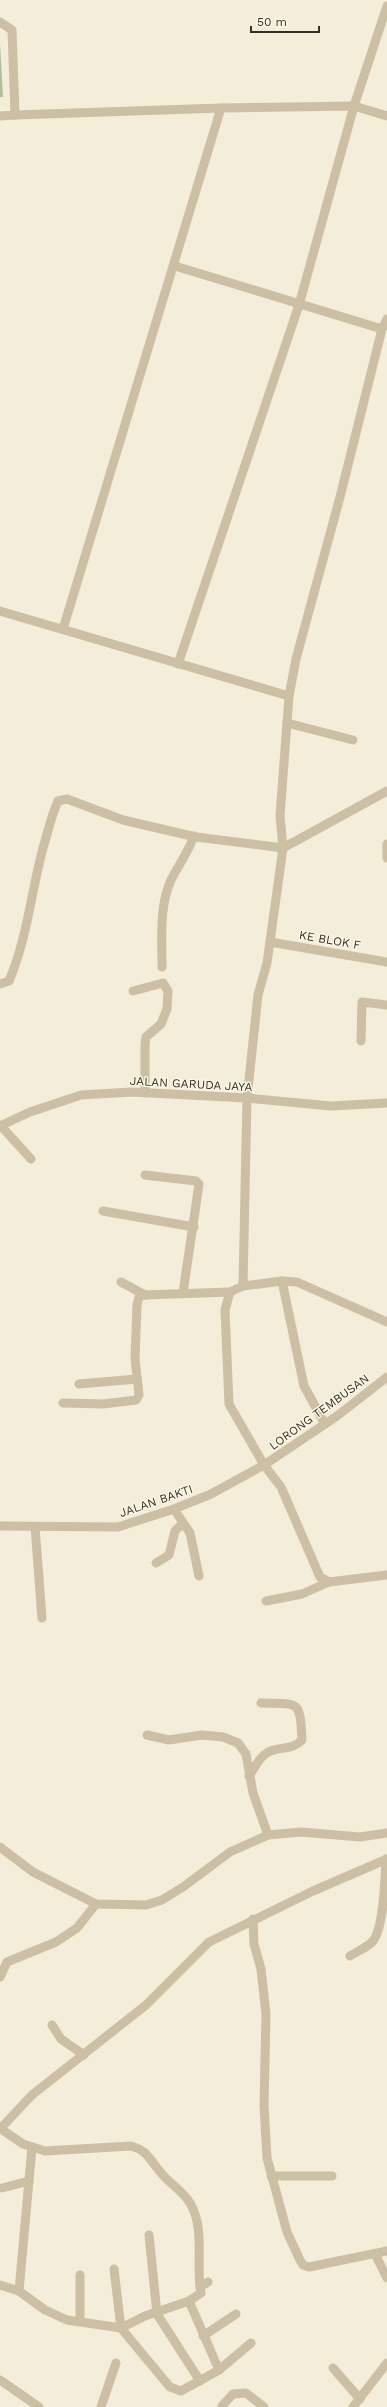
<svg xmlns="http://www.w3.org/2000/svg" width="387" height="2407" font-family="'Work Sans',sans-serif">
<style>
.green{fill:#abc398}
.lines{fill:none;stroke-linecap:round;stroke-linejoin:round}
.minor{stroke:#ccbfa4;stroke-width:9}
.labels{text-anchor:middle;stroke-width:3;stroke-linejoin:round;paint-order:stroke}
.street-label{font-size:12px;fill:#372f26;stroke:#fbf6e5}
</style>
<rect width="100%" height="100%" fill="#f3edd9"/>
<path class="green" d="M0,43L3,97H0Z"/>
<g class="lines">
<g class="minor">
<path d="M0,22L12,30L15,115L0,116"/>
<path d="M15,115L221,108"/>
<path d="M175,266L382,329"/>
<path d="M0,611L289,696L280,816L283,848L267,963L258,995L247,1098L243,1286L230,1292L225,1310L229,1404L264,1465L281,1487L320,1577L329,1582L387,1575"/>
<path d="M63,629L221,108L354,106L387,116"/>
<path d="M178,664L299,305L354,106L387,6"/>
<path d="M289,696L296,659L340,497L382,329L387,319"/>
<path d="M287,723L353,740"/>
<path d="M387,844V858"/>
<path d="M270,942L387,962"/>
<path d="M162,967C162,939 159,906 171,880C179,865 188,852 194,836"/>
<path d="M0,984L9,981C27,939 31,893 43,848C48,832 51,816 58,801L67,799L123,820L196,837L283,848L387,791"/>
<path d="M133,991L163,983L168,991L167,1009L161,1024L146,1037L145,1044V1093"/>
<path d="M361,1041L362,1002L387,1005"/>
<path d="M0,1126L30,1112L81,1095L132,1092L247,1098L331,1106L387,1103"/>
<path d="M1,1126L31,1159"/>
<path d="M145,1175L196,1181L199,1184L183,1293"/>
<path d="M103,1211L194,1227"/>
<path d="M282,1281L304,1386L325,1424"/>
<path d="M121,1282L145,1295"/>
<path d="M243,1286L282,1281L297,1282L387,1322"/>
<path d="M79,1384L137,1379"/>
<path d="M63,1403L103,1404L136,1400L139,1395L135,1359L137,1305L139,1297L145,1295L230,1292"/>
<path d="M174,1509L190,1533L199,1576"/>
<path d="M0,1526L118,1527L174,1509L211,1494L264,1465L337,1416L387,1377"/>
<path d="M35,1527L42,1618"/>
<path d="M156,1563L169,1555L175,1531L183,1523"/>
<path d="M266,1601L302,1594L329,1582"/>
<path d="M147,1735L169,1740L202,1735L223,1737L238,1743L246,1754L253,1793L268,1835"/>
<path d="M249,1776C254,1769 258,1760 264,1755C275,1745 291,1752 302,1740C300,1699 299,1704 261,1703"/>
<path d="M0,1847L33,1872L96,1904L146,1905L162,1900L183,1887L230,1852L268,1835L301,1832L360,1837L387,1833"/>
<path d="M253,1919L254,1944L261,1969L266,2014L264,2105L267,2158L287,2232L300,2260L303,2265L309,2267L387,2251"/>
<path d="M350,1956C356,1952 368,1947 373,1941C384,1928 385,1877 386,1859"/>
<path d="M0,1977L7,1962L56,1942L77,1928L96,1904"/>
<path d="M52,2025L61,2039L84,2055"/>
<path d="M0,2129L32,2095L146,2005L209,1942L313,1891L387,1859"/>
<path d="M271,2176H332"/>
<path d="M2,2188L29,2181"/>
<path d="M149,2235L157,2314L200,2381"/>
<path d="M375,2254L387,2278"/>
<path d="M114,2269L121,2328L170,2387L181,2391L219,2370L189,2301"/>
<path d="M0,2285L19,2291L45,2310L67,2320L121,2328L145,2316L189,2301L201,2293C195,2264 206,2230 190,2203C184,2192 170,2184 162,2174C150,2161 149,2151 131,2146L45,2151L23,2144L1,2129"/>
<path d="M200,2287L208,2282"/>
<path d="M19,2291L32,2147"/>
<path d="M80,2322V2275"/>
<path d="M203,2336L236,2314"/>
<path d="M333,2368L360,2399"/>
<path d="M219,2370L251,2343"/>
<path d="M0,2380L39,2407"/>
<path d="M222,2406L233,2394L246,2393L264,2407"/>
<path d="M101,2407L116,2363"/>
<path d="M353,2407L387,2363"/>
</g>
</g>
<g class="labels">
<g class="street-label">
<text transform="translate(330 940) rotate(10)" y="4">KE BLOK F</text>
<text transform="translate(191 1084) rotate(3)" y="4">JALAN GARUDA JAYA</text>
<text transform="translate(319 1412) rotate(-36)" y="4">LORONG TEMBUSAN</text>
<text transform="translate(156 1501) rotate(-19)" y="4">JALAN BAKTI</text>
</g>
</g>
<path d="M251 26v6h68v-6" fill="none" stroke="#372f26" stroke-width="2"/>
<text x="257" y="26" font-size="12" fill="#372f26" stroke="#fbf6e5" stroke-width="3" paint-order="stroke">50 m</text>
</svg>
